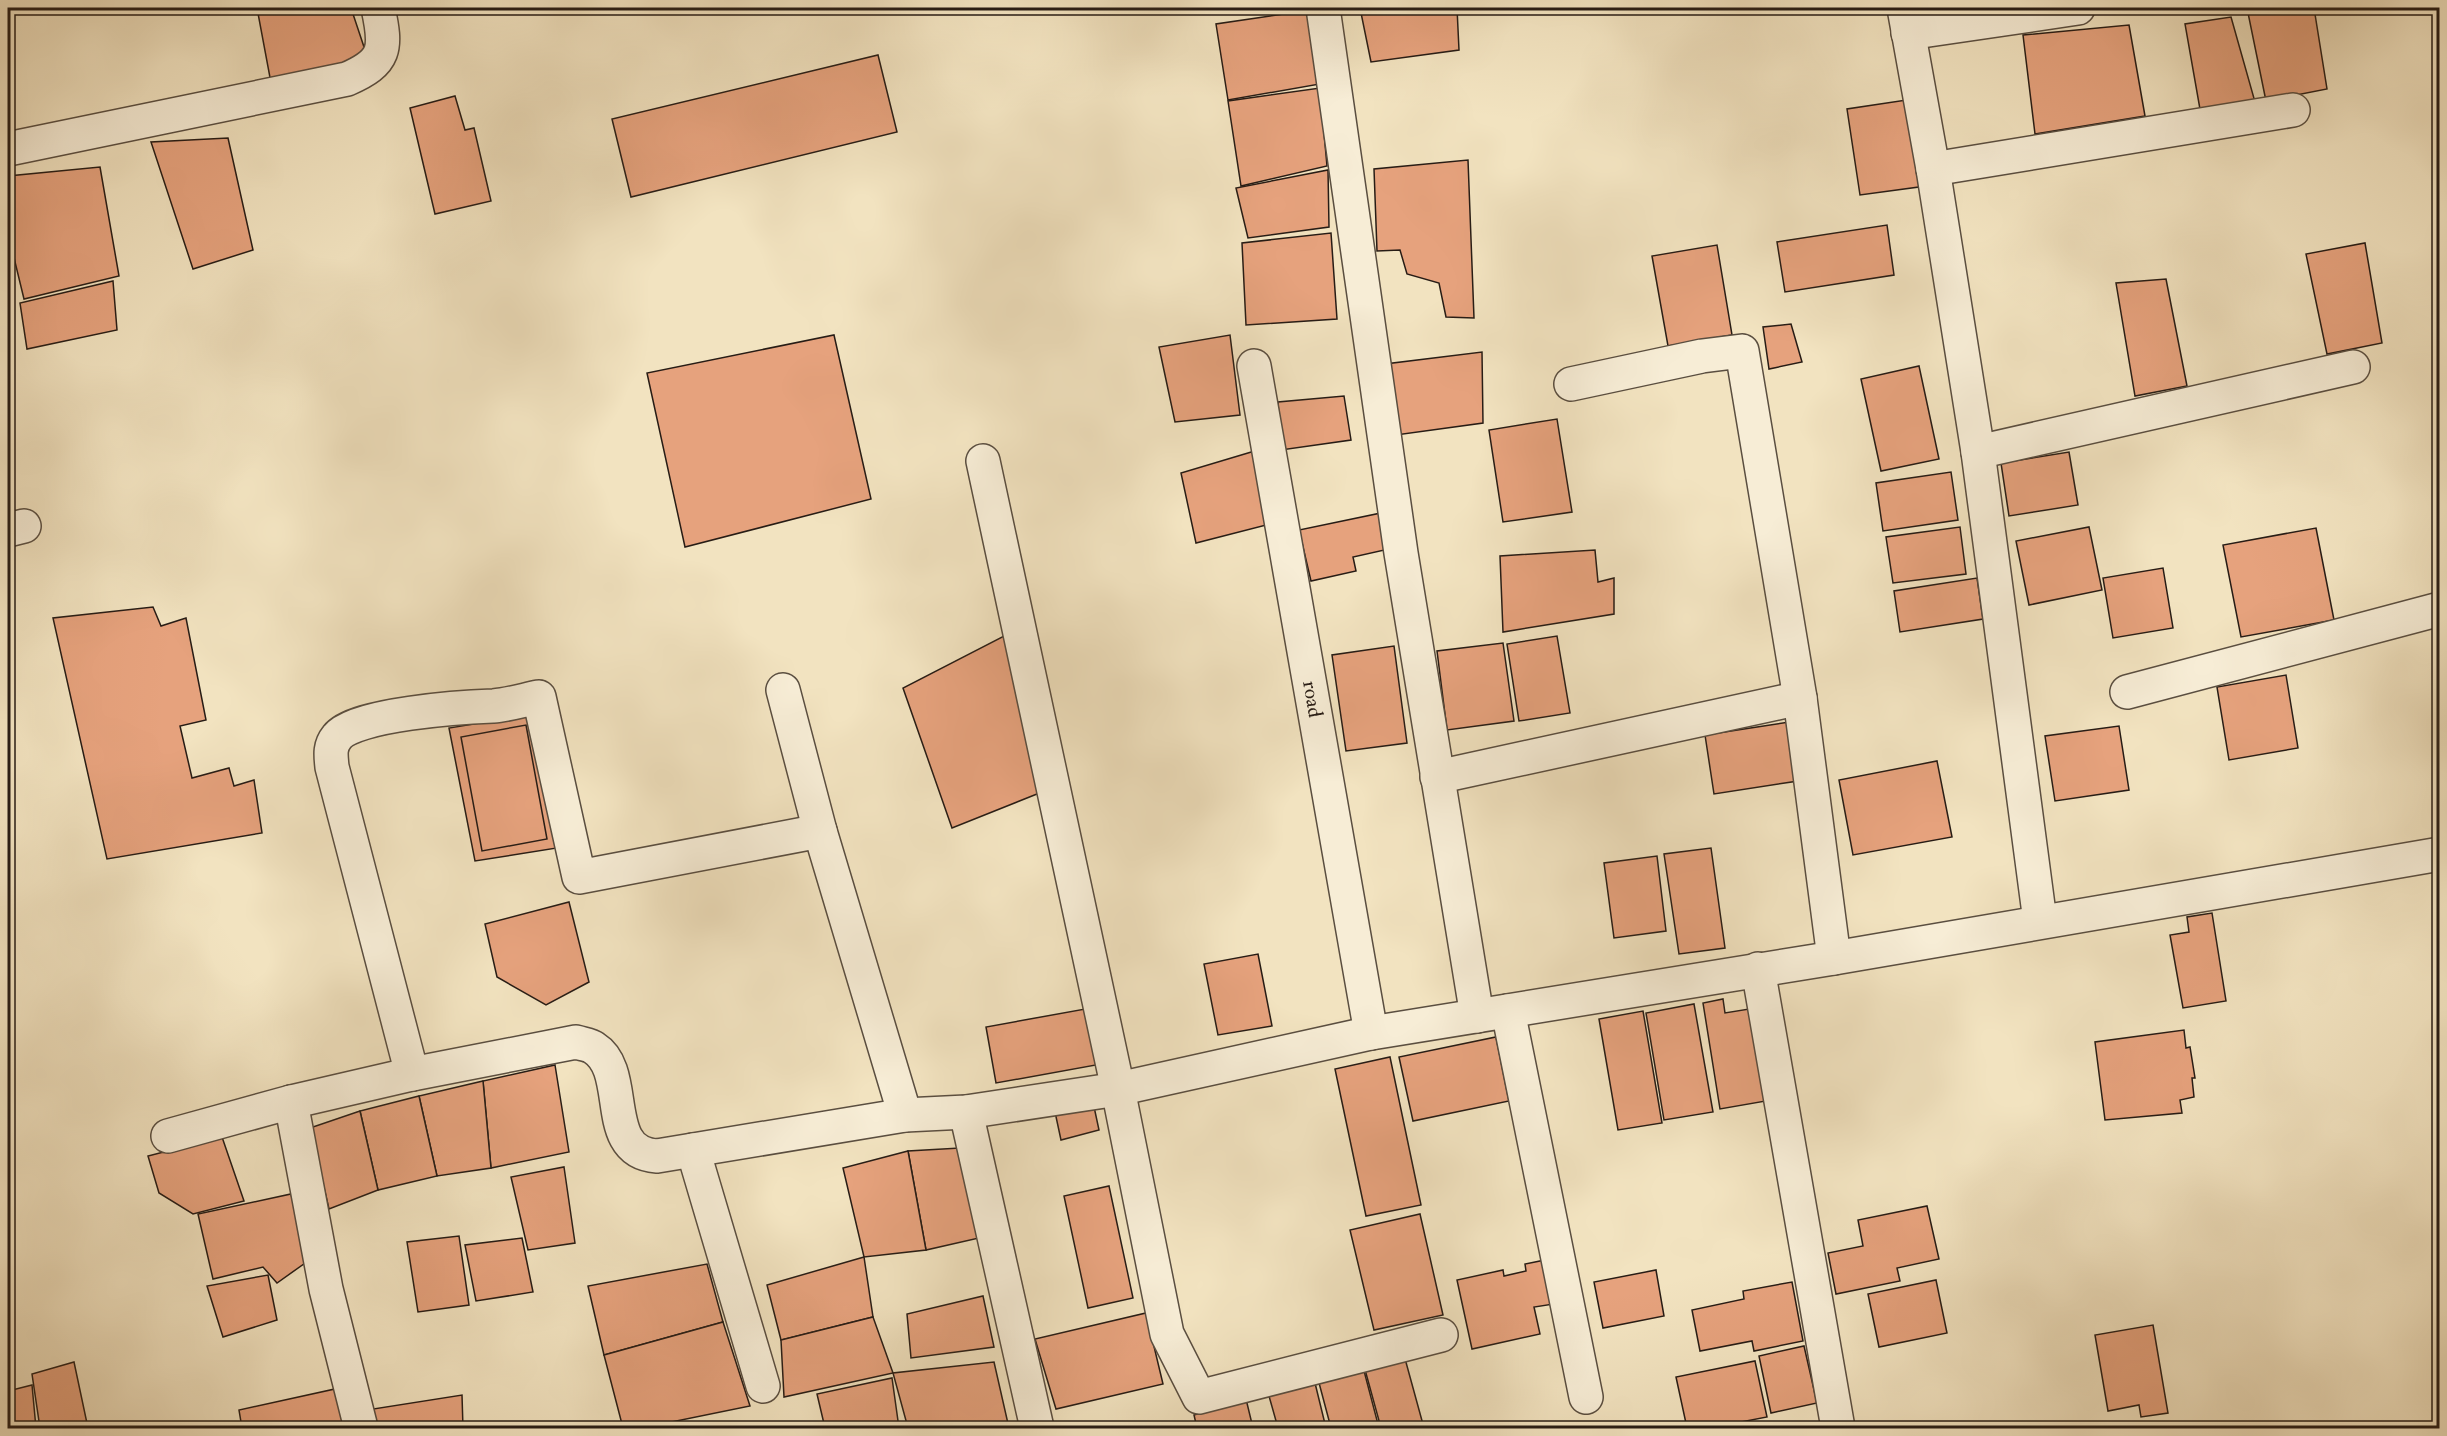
<svg xmlns="http://www.w3.org/2000/svg" width="2447" height="1436" font-family="'IM FELL Double Pica',serif">
<style>
.building{fill:#e6a27d;stroke:#271c15;stroke-width:1.5}
.lines{fill:none;stroke-linecap:round;stroke-linejoin:round}
.minor-casing{stroke:#5a4e40;stroke-width:36}
.minor{stroke:#f7edd6;stroke-width:33}
.labels{text-anchor:middle;stroke-width:6;stroke-linejoin:round;paint-order:stroke}
.street-label{font-size:21px;fill:#271c15;stroke:#f7edd6}
</style>
<rect width="100%" height="100%" fill="#f2e3c0"/>
<filter id="stains"><feTurbulence type="fractalNoise" baseFrequency=".00333" numOctaves="4"/><feColorMatrix values="0 0 0 0 .2 0 0 0 0 .09 0 0 0 0 .02 0 0 0 .5 -.17"/></filter>
<radialGradient id="worn" r=".72"><stop offset=".6" stop-color="#630" stop-opacity="0"/><stop offset="1" stop-color="#630" stop-opacity=".3"/></radialGradient>
<g class="building">
<path d="M257,8H351L371,68L271,83Z"/>
<path d="M1360,8H1457L1459,50L1371,62Z"/>
<path d="M2247,8H2314L2327,89L2266,101Z"/>
<path d="M1311,10L1320,84L1228,100L1216,24Z"/>
<path d="M2231,17L2257,109L2201,115L2185,24Z"/>
<path d="M2129,25L2145,116L2035,134L2023,35Z"/>
<path d="M878,55L897,132L631,197L612,119Z"/>
<path d="M1320,88L1327,166L1241,186L1228,101Z"/>
<path d="M455,96L465,130L474,128L491,201L435,214L410,108Z"/>
<path d="M1913,99L1926,186L1860,195L1847,109Z"/>
<path d="M228,138L253,250L193,269L151,142Z"/>
<path d="M1468,160L1474,318L1446,317L1439,283L1407,274L1400,250L1377,251L1374,169Z"/>
<path d="M100,167L119,276L24,299L8,233V176Z"/>
<path d="M1328,170L1329,227L1248,238L1236,188Z"/>
<path d="M1887,225L1894,275L1785,292L1777,242Z"/>
<path d="M1331,233L1337,319L1246,325L1242,243Z"/>
<path d="M2365,243L2382,343L2327,354L2306,254Z"/>
<path d="M1717,245L1732,335L1668,346L1652,256Z"/>
<path d="M2166,279L2187,386L2135,396L2116,283Z"/>
<path d="M113,281L117,330L27,349L20,303Z"/>
<path d="M1791,324L1802,362L1769,369L1763,327Z"/>
<path d="M834,335L871,499L685,547L647,373Z"/>
<path d="M1230,335L1240,415L1175,422L1159,347Z"/>
<path d="M1482,352L1483,423L1396,435L1385,364Z"/>
<path d="M1919,366L1939,459L1881,471L1861,379Z"/>
<path d="M1344,396L1351,440L1281,450L1278,402Z"/>
<path d="M1557,419L1572,512L1503,522L1489,430Z"/>
<path d="M1258,450L1274,523L1196,543L1181,473Z"/>
<path d="M2069,452L2078,505L2009,516L2001,463Z"/>
<path d="M1951,472L1958,520L1883,531L1876,483Z"/>
<path d="M1381,513L1389,549L1353,557L1356,571L1311,581L1299,530Z"/>
<path d="M1960,527L1966,574L1893,583L1886,537Z"/>
<path d="M2089,527L2102,590L2029,605L2016,541Z"/>
<path d="M2316,528L2334,620L2241,637L2223,545Z"/>
<path d="M1595,550L1598,582L1614,578V614L1503,632L1500,556Z"/>
<path d="M2163,568L2173,628L2113,638L2103,578Z"/>
<path d="M1977,578L1983,619L1900,632L1894,591Z"/>
<path d="M153,607L161,626L186,618L206,720L180,726L192,778L229,768L234,786L254,780L262,833L107,859L53,618Z"/>
<path d="M1004,636L1042,792L952,828L903,688Z"/>
<path d="M1557,636L1570,713L1519,721L1507,644Z"/>
<path d="M1503,643L1514,721L1447,730L1437,651Z"/>
<path d="M1394,646L1407,743L1346,751L1332,655Z"/>
<path d="M2286,675L2298,748L2229,760L2217,687Z"/>
<path d="M528,715L557,848L475,861L449,728Z"/>
<path d="M1789,722L1798,781L1714,794L1705,735Z"/>
<path d="M526,725L547,839L482,851L461,737Z"/>
<path d="M2119,726L2129,790L2055,801L2045,736Z"/>
<path d="M1937,761L1952,837L1853,855L1839,780Z"/>
<path d="M1711,848L1725,948L1679,954L1664,854Z"/>
<path d="M1657,856L1666,931L1614,938L1604,863Z"/>
<path d="M569,902L589,982L546,1005L497,977L485,924Z"/>
<path d="M2212,913L2226,1001L2183,1008L2170,935L2189,932L2187,917Z"/>
<path d="M1258,954L1272,1026L1218,1035L1204,964Z"/>
<path d="M1723,999L1725,1013L1749,1009L1766,1101L1720,1109L1703,1003Z"/>
<path d="M1694,1004L1713,1112L1664,1120L1646,1013Z"/>
<path d="M1085,1009L1096,1065L996,1083L986,1027Z"/>
<path d="M1643,1011L1662,1123L1618,1130L1599,1019Z"/>
<path d="M2184,1030L2186,1048L2190,1047L2195,1078H2192L2194,1097L2180,1100L2182,1113L2105,1120L2095,1042Z"/>
<path d="M1496,1037L1509,1101L1413,1121L1399,1057Z"/>
<path d="M1390,1057L1421,1205L1366,1216L1335,1069Z"/>
<path d="M555,1065L569,1152L491,1168L483,1081Z"/>
<path d="M483,1081L491,1168L437,1176L419,1096Z"/>
<path d="M419,1096L437,1176L378,1190L360,1111Z"/>
<path d="M1093,1102L1099,1130L1061,1140L1055,1112Z"/>
<path d="M360,1111L378,1190L329,1209L310,1128Z"/>
<path d="M222,1137L244,1201L193,1214L159,1193L148,1156Z"/>
<path d="M960,1148L979,1238L926,1250L908,1151Z"/>
<path d="M908,1151L926,1250L864,1257L843,1168Z"/>
<path d="M564,1167L575,1243L528,1250L511,1177Z"/>
<path d="M1109,1186L1133,1298L1088,1308L1064,1196Z"/>
<path d="M291,1194L308,1261L277,1283L263,1267L213,1279L198,1214Z"/>
<path d="M1927,1206L1939,1259L1897,1268L1900,1281L1836,1294L1828,1253L1863,1246L1858,1220Z"/>
<path d="M1420,1214L1443,1315L1374,1330L1350,1230Z"/>
<path d="M459,1236L469,1305L418,1312L407,1242Z"/>
<path d="M522,1238L533,1292L476,1301L465,1245Z"/>
<path d="M864,1257L873,1317L781,1340L767,1285Z"/>
<path d="M1545,1260L1554,1304L1534,1307L1540,1334L1472,1349L1457,1280L1503,1270L1504,1276L1526,1271L1525,1264Z"/>
<path d="M707,1264L723,1322L604,1355L588,1286Z"/>
<path d="M1656,1270L1664,1316L1603,1328L1594,1282Z"/>
<path d="M268,1275L277,1320L223,1337L207,1286Z"/>
<path d="M1936,1280L1947,1333L1879,1347L1868,1294Z"/>
<path d="M1792,1282L1803,1341L1754,1351L1752,1341L1700,1351L1692,1310L1744,1299L1743,1291Z"/>
<path d="M983,1296L994,1347L911,1358L907,1314Z"/>
<path d="M1146,1313L1163,1384L1056,1409L1035,1339Z"/>
<path d="M873,1317L893,1373L784,1397L781,1340Z"/>
<path d="M723,1322L750,1406L642,1428H623L604,1355Z"/>
<path d="M2153,1325L2168,1413L2141,1417L2139,1405L2108,1411L2095,1335Z"/>
<path d="M1804,1346L1817,1403L1771,1413L1759,1356Z"/>
<path d="M1404,1355L1424,1428H1381L1364,1366Z"/>
<path d="M1755,1361L1767,1417L1710,1428H1687L1676,1377Z"/>
<path d="M74,1362L88,1428H40L32,1374Z"/>
<path d="M994,1362L1009,1428H908L893,1373Z"/>
<path d="M1363,1367L1379,1428H1331L1318,1379Z"/>
<path d="M892,1378L899,1428H825L817,1394Z"/>
<path d="M1315,1383L1326,1428H1278L1269,1396Z"/>
<path d="M32,1385L36,1428H8V1391Z"/>
<path d="M335,1389L347,1428H242L239,1410Z"/>
<path d="M462,1395L463,1428H378L373,1409Z"/>
<path d="M1246,1399L1253,1428H1197L1194,1415Z"/>
</g>
<g class="lines">
<g class="minor-casing">
<g id="minor">
<path d="M1323,8L1401,553L1477,1016"/>
<path d="M1904,8L1933,169L1978,452L2040,921"/>
<path d="M1908,33L2078,8"/>
<path d="M8,149L347,79C386,62 387,49 378,8"/>
<path d="M1933,169L2293,110"/>
<path d="M1254,366L1371,1033"/>
<path d="M1571,384L1702,356L1742,351L1800,698L1834,958"/>
<path d="M1978,452L2353,367"/>
<path d="M983,461L1118,1089L1167,1334L1199,1397L1441,1335"/>
<path d="M8,530L24,526"/>
<path d="M783,690L820,831L905,1115"/>
<path d="M2127,692L2440,609"/>
<path d="M1437,777L1800,698"/>
<path d="M1758,969L1838,1428"/>
<path d="M1508,1011L1586,1397"/>
<path d="M412,1074L332,767C331,756 329,747 337,737C354,714 463,707 493,706C508,705 524,700 539,697L579,877L820,831"/>
<path d="M291,1102L326,1289L361,1428"/>
<path d="M966,1112L1037,1428"/>
<path d="M168,1136L291,1102L412,1074L576,1042C582,1044 590,1045 594,1048C632,1072 599,1152 657,1156L905,1115L966,1112L1118,1089L1371,1033L1834,958L2440,854"/>
<path d="M693,1150L763,1386"/>
</g>
</g>
<use href="#minor" class="minor"/>
</g>
<g class="labels">
<g class="street-label">
<text transform="translate(1313 699) rotate(80)" y="7">road</text>
</g>
</g>
<rect width="2447" height="1436" fill="none" stroke="#f2e3c0" stroke-width="30"/>
<rect x="9" y="9" width="2429" height="1418" fill="none" stroke="#271c15" stroke-width="3"/>
<rect x="15" y="15" width="2417" height="1406" fill="none" stroke="#271c15" stroke-width="1.5"/>
<rect width="100%" height="100%" filter="url(#stains)"/>
<rect width="100%" height="100%" fill="url(#worn)"/>
</svg>
